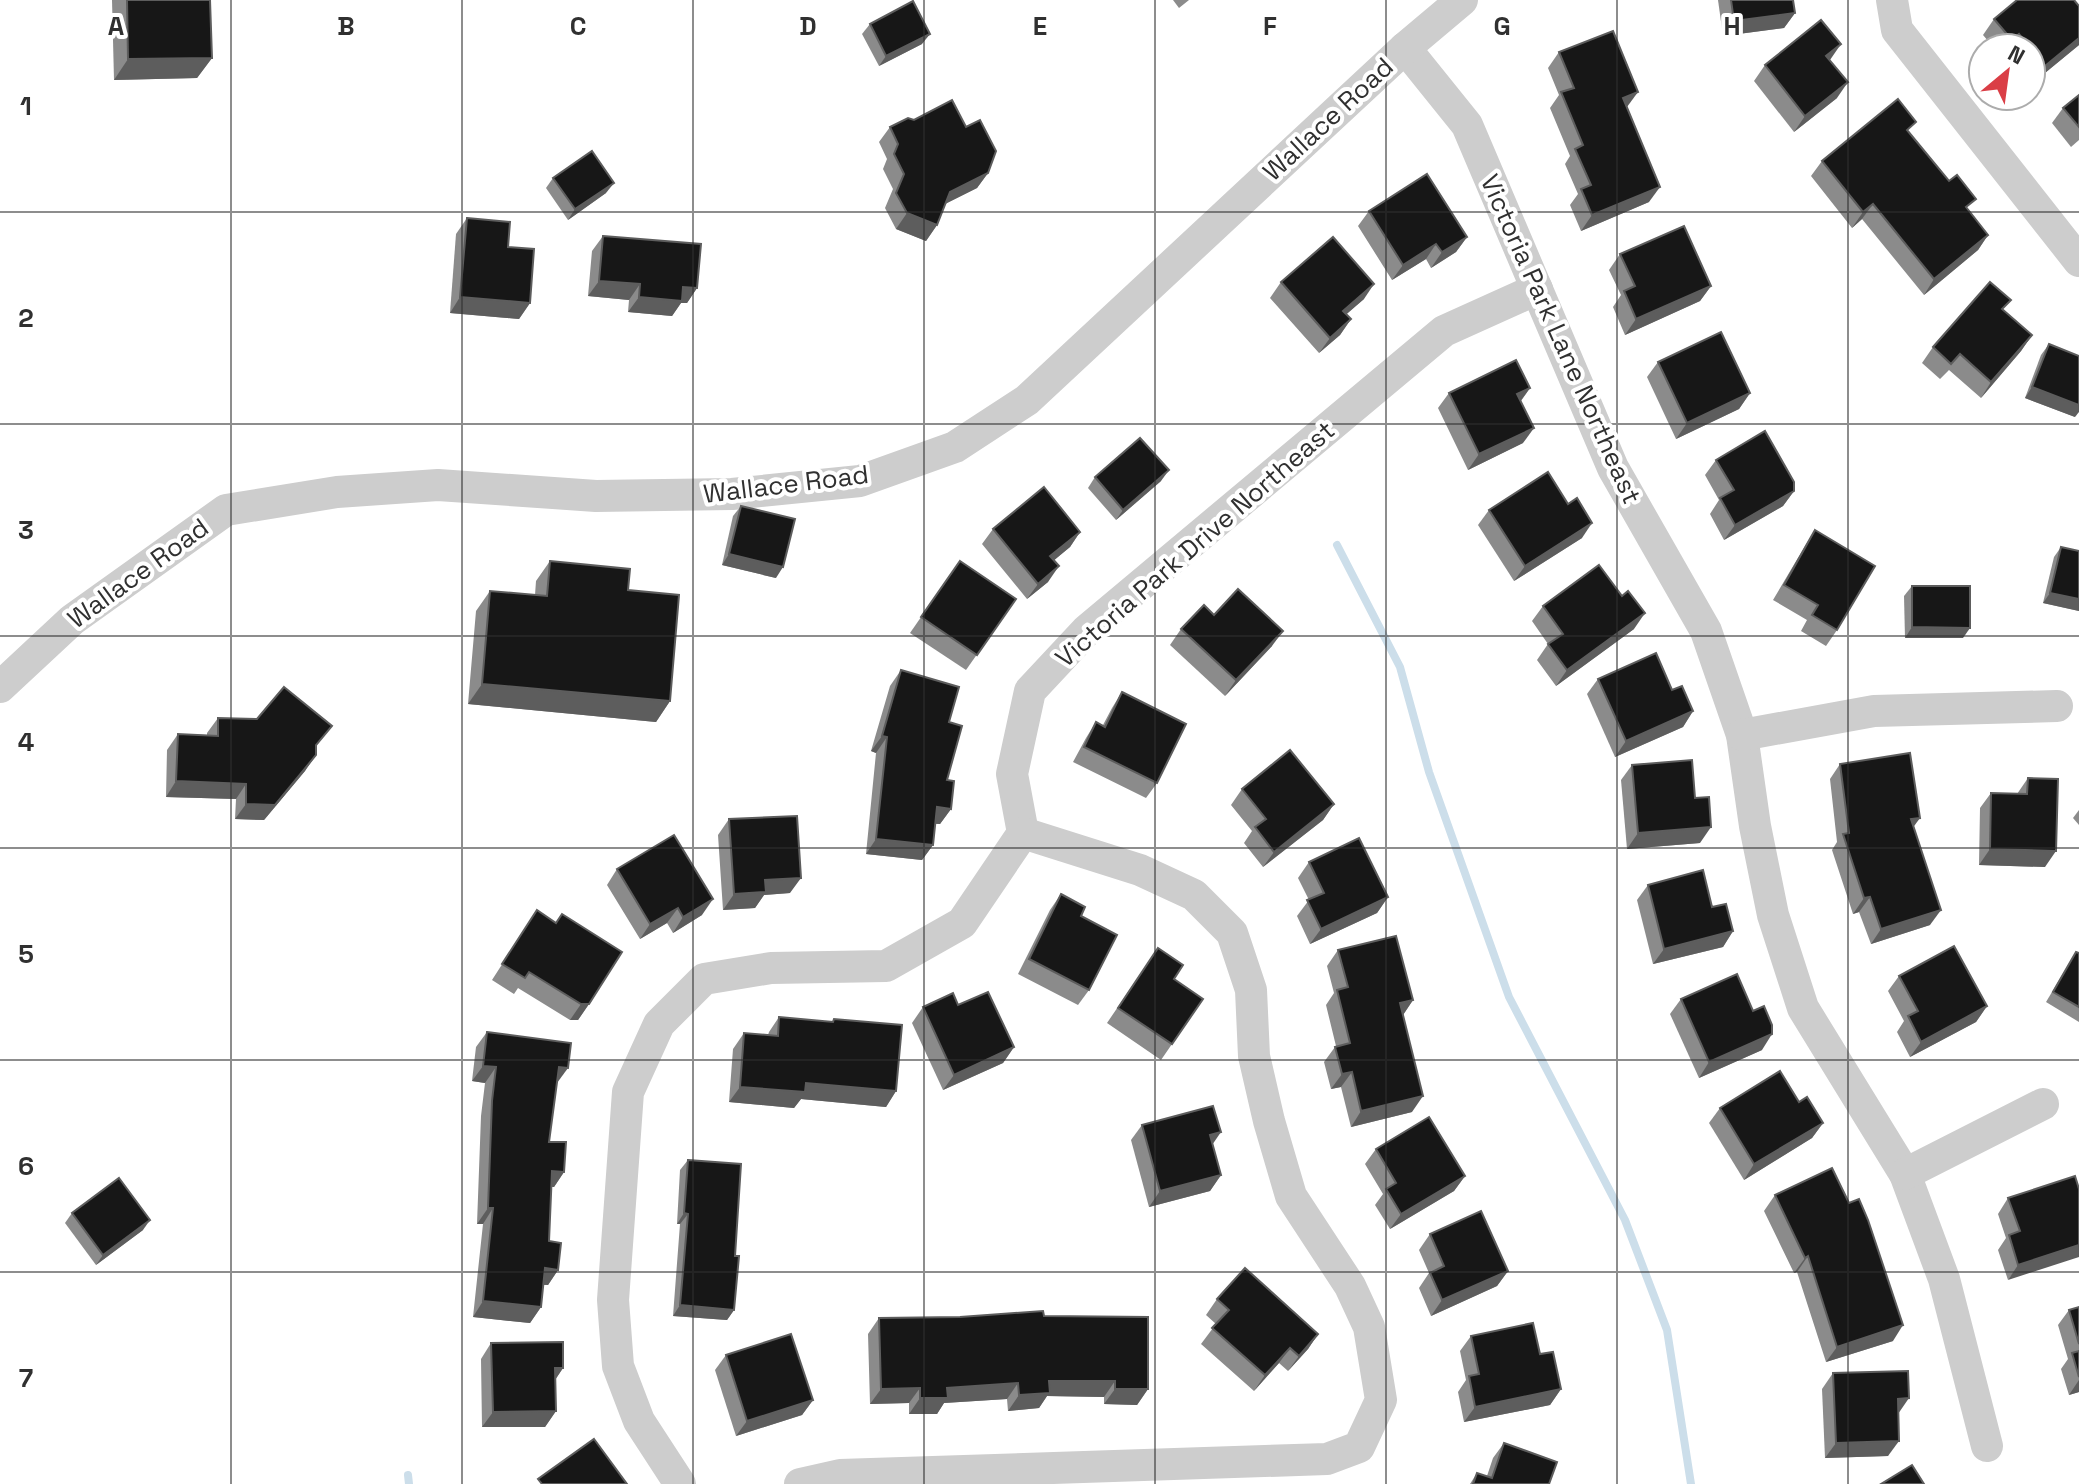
<svg xmlns="http://www.w3.org/2000/svg" width="2079" height="1484" font-family="'Space Grotesk',sans-serif">
<style>
.lines{fill:none;stroke-linecap:round;stroke-linejoin:round}
.stream{stroke:#ccdeea;stroke-width:8}
.minor{stroke:#cdcdcd;stroke-width:32}
.wall{fill:#8b8b8b}
.shaded-wall{fill:#5d5d5d}
.building{fill:#171717;stroke:#5d5d5d;stroke-width:2}
.grid{fill:none;stroke:#303030;stroke-width:2;stroke-opacity:0.55}
.labels{text-anchor:middle;stroke-width:8;stroke-linejoin:round;paint-order:stroke}
.street-label{font-size:26px;fill:#303030;stroke:#fff}
.grid-label{font-size:26px;text-anchor:middle;font-weight:bold;fill:#303030;stroke:#fff;stroke-width:8;stroke-linejoin:round;paint-order:stroke}
</style>
<rect width="100%" height="100%" fill="#fff"/>
<g class="lines">
<g class="stream">
<path d="M1337,545L1400,667L1429,772L1509,997L1625,1220L1667,1330L1691,1484"/>
<path d="M408,1475L409,1484"/>
</g>
<g class="minor">
<path d="M1892,0L1897,30L2079,261"/>
<path d="M1405,48L1467,125L1613,468L1706,631L1742,735L1755,826L1773,915L1803,1008L1905,1174L1944,1279L1987,1446"/>
<path d="M0,687L72,620L226,510L337,492L438,485L596,496L732,494L860,481L955,447L1027,400L1405,48L1462,0"/>
<path d="M1742,735L1874,711L2057,706"/>
<path d="M1905,1174L2043,1104"/>
<path d="M680,1484L639,1421L618,1366L613,1300L628,1092L659,1024L704,979L771,968L886,966L962,923L1023,833L1012,774L1030,691L1087,630L1444,331L1537,289"/>
<path d="M800,1484L840,1475L1327,1459L1359,1447L1381,1400L1369,1327L1350,1286L1291,1196L1269,1121L1254,1056L1251,990L1232,933L1194,895L1140,870L1023,833"/>
</g>
</g>
<g class="wall">
<path d="M112,0H210L212,58L197,78L114,80Z"/>
<path d="M1173,0H1189L1179,8Z"/>
<path d="M1718,0H1793L1795,13L1784,28L1723,36Z"/>
<path d="M2079,6V45L2034,82L2031,78V48H1994L1983,35L1994,19Z"/>
<path d="M870,24L922,44L879,66L862,34Z"/>
<path d="M1559,52L1627,108L1649,202L1581,231L1570,205L1578,194L1565,164L1570,156L1550,108L1559,95L1548,68Z"/>
<path d="M1830,60L1837,98L1794,132L1754,81L1765,65Z"/>
<path d="M2079,95V140L2071,147L2052,123L2063,108Z"/>
<path d="M890,127L988,173L977,188L945,204L937,225L926,241L896,229L885,208L893,189L883,169L887,159L879,142Z"/>
<path d="M1909,133L1988,235L1978,250L1924,295L1862,219L1852,228L1811,176L1822,161Z"/>
<path d="M553,178L606,193L568,220L546,188Z"/>
<path d="M1369,211L1467,237L1456,252L1431,268L1426,259L1392,280L1358,226Z"/>
<path d="M467,218L508,247L530,303L519,319L450,313L456,234Z"/>
<path d="M603,236L697,288L687,303H681L672,316L628,312L629,300L588,296L592,251Z"/>
<path d="M1620,254L1711,286L1700,301L1625,335L1613,307L1621,295L1609,270Z"/>
<path d="M1281,282L1364,299L1346,314L1351,319L1340,335L1319,353L1270,298Z"/>
<path d="M2003,310L2032,335L2021,351L1981,398L1949,370L1940,379L1922,363L1933,347Z"/>
<path d="M2049,344L2075,417L2025,398L2041,355Z"/>
<path d="M1658,362L1750,393L1739,409L1676,439L1647,377Z"/>
<path d="M1530,388L1521,401L1523,443L1468,470L1438,408L1449,393Z"/>
<path d="M1716,460L1794,491L1783,506L1724,540L1710,514L1719,500L1705,475Z"/>
<path d="M1095,477L1161,481L1116,520L1088,488Z"/>
<path d="M741,506L776,578L722,565L733,516Z"/>
<path d="M1489,510L1582,538L1514,581L1478,525Z"/>
<path d="M993,529L1080,532L1070,547L1054,560L1048,582L1027,599L982,544Z"/>
<path d="M1815,530L1837,630L1826,646L1801,631L1807,620L1773,600L1805,546Z"/>
<path d="M2061,547L2079,551V611L2043,603L2054,557Z"/>
<path d="M550,561L670,701L656,722L468,704L476,611L490,591L535,595L536,581Z"/>
<path d="M960,561L1016,599L966,670L910,633Z"/>
<path d="M1912,586L1963,638H1905L1904,596Z"/>
<path d="M1543,606L1634,629L1556,686L1537,660L1548,644L1532,621Z"/>
<path d="M1214,615L1272,646L1225,696L1170,645L1181,629Z"/>
<path d="M901,670L949,722L947,780L951,809L940,824H935L933,845L922,860L866,854L876,753L871,751L890,686Z"/>
<path d="M1598,679L1672,690L1693,711L1683,727L1615,757L1587,694Z"/>
<path d="M1122,692L1157,783L1146,798L1073,762L1086,738L1096,722L1103,725L1112,708Z"/>
<path d="M218,718L316,747L305,771L264,820L235,819L236,799L166,797L167,750L178,734L207,735V733Z"/>
<path d="M1840,764L1914,827L1930,925L1871,944L1859,912L1853,914L1832,850L1837,842L1830,779Z"/>
<path d="M1632,765L1695,798L1700,843L1627,849L1621,780Z"/>
<path d="M2028,778L2045,867L1979,865L1980,808L1991,793L2017,794Z"/>
<path d="M1242,789L1334,804L1323,820L1263,867L1244,843L1252,831L1231,805Z"/>
<path d="M2079,810V825L2073,818Z"/>
<path d="M729,819L790,893L764,895L755,908L723,910L718,835Z"/>
<path d="M1309,862L1388,897L1377,913L1310,944L1297,916L1309,900L1298,878Z"/>
<path d="M617,869L702,915L673,933L667,923L640,939L607,885Z"/>
<path d="M1648,885L1712,907L1733,931L1723,947L1653,964L1637,900Z"/>
<path d="M1061,894L1081,916L1089,990L1078,1005L1018,974L1050,910Z"/>
<path d="M537,910L589,1004L578,1020H570L518,988L514,994L492,980Z"/>
<path d="M1158,948L1174,979L1203,999L1161,1060L1107,1023Z"/>
<path d="M1338,950L1413,1000L1403,1015L1412,1112L1351,1127L1341,1087L1331,1089L1324,1062L1335,1047L1336,1046L1326,1005L1334,993L1327,966Z"/>
<path d="M2076,952L2079,953V1022L2046,1002Z"/>
<path d="M1899,976L1987,1006L1976,1022L1910,1057L1897,1032L1904,1021L1888,991Z"/>
<path d="M1681,999L1762,1050L1699,1078L1670,1014Z"/>
<path d="M958,1005L1014,1047L1003,1063L943,1090L912,1023L923,1007Z"/>
<path d="M779,1017L832,1022L834,1019L896,1091L886,1107L801,1099L794,1108L729,1102L733,1049L744,1033L768,1035L769,1032Z"/>
<path d="M487,1032L557,1083L549,1142L564,1172L554,1187H551L549,1241L558,1270L548,1285H543L541,1307L530,1323L473,1317L483,1224H477L481,1116L485,1083L472,1081L476,1047Z"/>
<path d="M1799,1102L1823,1123L1812,1138L1744,1180L1709,1123L1720,1108Z"/>
<path d="M1142,1125L1212,1144L1221,1175L1210,1191L1149,1207L1131,1140Z"/>
<path d="M1376,1149L1465,1176L1454,1191L1390,1229L1375,1205L1383,1194L1365,1164Z"/>
<path d="M688,1160L734,1310L727,1320L673,1316L680,1224H677L680,1170Z"/>
<path d="M2079,1189L2008,1280L1998,1250L2006,1238L1998,1214L2008,1198Z"/>
<path d="M1775,1195L1893,1341L1826,1362L1797,1272L1794,1273L1764,1211Z"/>
<path d="M72,1213L143,1230L96,1265L65,1223Z"/>
<path d="M1430,1234L1508,1271L1497,1286L1431,1316L1419,1288L1429,1273L1419,1250Z"/>
<path d="M1217,1299L1318,1334L1308,1349L1288,1371L1279,1363L1254,1391L1201,1344L1216,1324L1206,1315Z"/>
<path d="M2079,1307V1392L2069,1395L2061,1369L2068,1359L2058,1325L2069,1310Z"/>
<path d="M1044,1316L1148,1389L1137,1405L1104,1404V1397L1047,1396L1039,1408L1008,1411L1007,1399L944,1403L937,1414H909V1403L870,1404L868,1334L879,1318Z"/>
<path d="M1471,1336L1540,1354L1561,1389L1550,1405L1464,1422L1458,1392L1466,1380L1460,1351Z"/>
<path d="M491,1343L563,1368L555,1380L556,1411L545,1427H482L481,1359Z"/>
<path d="M726,1355L813,1400L802,1415L736,1436L715,1370Z"/>
<path d="M1833,1373L1898,1414L1888,1456L1825,1458L1822,1389Z"/>
<path d="M1504,1443L1549,1484H1470L1477,1473L1487,1476L1493,1458Z"/>
</g>
<g class="shaded-wall">
<path d="M1795,13L1784,28L1723,36L1734,21Z"/>
<path d="M930,34L922,44L879,66L886,56Z"/>
<path d="M2019,34L2009,48H2006L2012,40Z"/>
<path d="M2079,38V45L2034,82L2045,66Z"/>
<path d="M1841,44L1830,60L1826,56Z"/>
<path d="M212,58L197,78L114,80L128,59Z"/>
<path d="M1848,82L1837,98L1794,132L1805,116Z"/>
<path d="M1638,92L1627,107L1623,98Z"/>
<path d="M988,173L977,188L939,207L950,192Z"/>
<path d="M614,183L606,193L568,220L575,209Z"/>
<path d="M1660,187L1649,202L1581,231L1592,215Z"/>
<path d="M1873,204L1862,219L1852,228L1863,212Z"/>
<path d="M907,213L937,225L926,241L896,229Z"/>
<path d="M1988,235L1978,250L1924,295L1934,279Z"/>
<path d="M1467,237L1456,252L1431,268L1442,252Z"/>
<path d="M1436,244L1426,259L1392,280L1403,265Z"/>
<path d="M599,281L640,284L629,300L588,296Z"/>
<path d="M1374,284L1364,299L1333,326L1343,311Z"/>
<path d="M1711,286L1700,301L1625,335L1636,319Z"/>
<path d="M683,287L697,288L687,303H681L672,316L628,312L639,297Z"/>
<path d="M460,297L530,303L519,319L450,313Z"/>
<path d="M1351,319L1340,335L1319,353L1330,338Z"/>
<path d="M2032,335L2021,351L1981,398L1991,382Z"/>
<path d="M2032,387L2079,405V412L2075,417L2025,398Z"/>
<path d="M1530,388L1519,403L1517,394Z"/>
<path d="M1750,393L1739,409L1676,439L1687,423Z"/>
<path d="M1534,428L1523,443L1468,470L1479,454Z"/>
<path d="M1169,470L1161,481L1116,520L1123,510Z"/>
<path d="M1794,491L1783,506L1724,540L1735,525Z"/>
<path d="M1592,523L1582,538L1514,581L1525,566Z"/>
<path d="M1080,532L1070,547L1040,572L1050,556Z"/>
<path d="M729,554L783,567L776,578L722,565Z"/>
<path d="M1059,566L1048,582L1027,599L1038,584Z"/>
<path d="M2050,593L2079,599V611L2043,603Z"/>
<path d="M1645,613L1634,629L1556,686L1567,670Z"/>
<path d="M1912,627L1970,628L1963,638H1905Z"/>
<path d="M1283,631L1272,646L1225,696L1236,680Z"/>
<path d="M482,684L670,701L656,722L468,704Z"/>
<path d="M1693,711L1683,727L1615,757L1626,741Z"/>
<path d="M882,736L887,737L876,753L871,751Z"/>
<path d="M316,755L305,771L264,820L235,819L246,804Z"/>
<path d="M176,781L246,784L236,799L166,797Z"/>
<path d="M1334,804L1323,820L1263,867L1274,852Z"/>
<path d="M937,807L951,809L940,824L926,823Z"/>
<path d="M1920,818L1909,833L1911,819Z"/>
<path d="M1711,827L1700,843L1627,849L1638,833Z"/>
<path d="M876,839L933,845L922,860L866,854Z"/>
<path d="M1990,849L2056,851L2045,867L1979,865Z"/>
<path d="M801,878L790,893L764,895L755,908L723,910L734,894L765,880Z"/>
<path d="M1388,897L1377,913L1310,944L1321,929Z"/>
<path d="M1870,897L1859,912L1853,914L1864,898Z"/>
<path d="M713,899L702,915L673,933L683,917Z"/>
<path d="M678,908L667,923L640,939L650,924Z"/>
<path d="M1941,910L1930,925L1871,944L1881,929Z"/>
<path d="M1733,931L1723,947L1653,964L1664,949Z"/>
<path d="M1413,1000L1403,1015L1400,1003Z"/>
<path d="M581,1004H589L578,1020H570Z"/>
<path d="M1987,1006L1976,1022L1910,1057L1921,1042Z"/>
<path d="M1772,1034L1762,1050L1699,1078L1709,1062Z"/>
<path d="M1014,1047L1003,1063L943,1090L954,1075Z"/>
<path d="M483,1066L496,1067L485,1083L472,1081Z"/>
<path d="M559,1067L568,1068L557,1083Z"/>
<path d="M1352,1072L1341,1087L1331,1089L1342,1074Z"/>
<path d="M806,1083L896,1091L886,1107L801,1099L794,1108L729,1102L740,1087Z"/>
<path d="M1423,1096L1412,1112L1351,1127L1361,1111Z"/>
<path d="M1823,1123L1812,1138L1744,1180L1754,1164Z"/>
<path d="M1221,1132L1210,1148V1135Z"/>
<path d="M552,1171L564,1172L554,1187L541,1186Z"/>
<path d="M1221,1175L1210,1191L1149,1207L1160,1191Z"/>
<path d="M1465,1176L1454,1191L1390,1229L1401,1214Z"/>
<path d="M488,1208H493L483,1224H477Z"/>
<path d="M684,1213L688,1214L680,1224H677Z"/>
<path d="M150,1220L143,1230L96,1265L103,1255Z"/>
<path d="M2079,1245V1257L2008,1280L2018,1265Z"/>
<path d="M1808,1256L1797,1272L1794,1273L1805,1258Z"/>
<path d="M545,1268L558,1270L548,1285L534,1284Z"/>
<path d="M1508,1271L1497,1286L1431,1316L1442,1300Z"/>
<path d="M483,1301L541,1307L530,1323L473,1317Z"/>
<path d="M680,1305L734,1310L727,1320L673,1316Z"/>
<path d="M1903,1325L1893,1341L1826,1362L1837,1347Z"/>
<path d="M1318,1334L1308,1349L1288,1371L1299,1356Z"/>
<path d="M1290,1348L1279,1363L1254,1391L1265,1375Z"/>
<path d="M555,1368H563L553,1383Z"/>
<path d="M2079,1380V1392L2069,1395Z"/>
<path d="M1049,1381H1115L1104,1397L1047,1396L1039,1408L1008,1411L1019,1395Z"/>
<path d="M1018,1383L1007,1399L944,1403L937,1414H909L920,1398L947,1388Z"/>
<path d="M920,1388L909,1403L870,1404L881,1389Z"/>
<path d="M1115,1389H1148L1137,1405L1104,1404Z"/>
<path d="M1561,1389L1550,1405L1464,1422L1475,1407Z"/>
<path d="M1909,1398L1898,1414V1399Z"/>
<path d="M813,1400L802,1415L736,1436L747,1421Z"/>
<path d="M556,1411L545,1427H482L493,1412Z"/>
<path d="M1899,1441L1888,1456L1825,1458L1836,1443Z"/>
</g>
<g class="building">
<path d="M127,0H210L212,58L128,59Z"/>
<path d="M1731,0H1793L1795,13L1734,21Z"/>
<path d="M2017,0H2074L2079,6V38L2045,66L2019,34L2012,40L1994,19Z"/>
<path d="M913,1L930,34L886,56L870,24Z"/>
<path d="M1821,20L1841,44L1826,56L1848,82L1805,116L1765,65Z"/>
<path d="M1613,31L1638,92L1623,98L1660,187L1592,215L1581,189L1591,185L1575,149L1583,145L1561,92L1574,88L1559,52Z"/>
<path d="M2079,95V127L2063,108Z"/>
<path d="M1898,99L1916,122L1907,130L1949,181L1957,175L1976,199L1966,207L1988,235L1934,279L1873,204L1863,212L1822,161Z"/>
<path d="M952,100L966,127L980,120L996,151L988,173L950,192L937,225L907,213L896,193L904,174L894,154L898,144L890,127L908,118L914,120Z"/>
<path d="M592,151L614,183L575,209L553,178Z"/>
<path d="M1427,174L1467,237L1442,252L1436,244L1403,265L1369,211Z"/>
<path d="M467,218L510,222L508,247L534,249L530,303L460,297Z"/>
<path d="M1684,226L1711,286L1636,319L1624,291L1635,286L1620,254Z"/>
<path d="M603,236L701,244L697,288L683,287L682,301L639,297L640,284L599,281Z"/>
<path d="M1333,237L1374,284L1343,311L1351,319L1330,338L1281,282Z"/>
<path d="M1990,282L2011,300L2002,309L2032,335L1991,382L1960,354L1951,364L1933,347Z"/>
<path d="M1721,332L1750,393L1687,423L1658,362Z"/>
<path d="M2049,344L2079,356V405L2032,387Z"/>
<path d="M1516,360L1530,388L1517,394L1534,428L1479,454L1449,393Z"/>
<path d="M1765,431L1794,482V491L1735,525L1720,498L1734,490L1716,460Z"/>
<path d="M1140,438L1169,470L1123,510L1095,477Z"/>
<path d="M1548,472L1568,504L1577,498L1592,523L1525,566L1489,510Z"/>
<path d="M1044,487L1080,532L1050,556L1059,566L1038,584L993,529Z"/>
<path d="M741,506L795,519L783,567L729,554Z"/>
<path d="M1815,530L1875,566L1837,630L1812,615L1818,605L1784,585Z"/>
<path d="M2061,547L2079,551V599L2050,593Z"/>
<path d="M550,561L630,569L628,590L679,595L670,701L482,684L490,591L547,596Z"/>
<path d="M960,561L1016,599L977,655L921,617Z"/>
<path d="M1599,565L1622,596L1628,591L1645,613L1567,670L1548,644L1563,634L1543,606Z"/>
<path d="M1912,586H1970V628L1912,627Z"/>
<path d="M1238,589L1283,631L1236,680L1181,629L1204,605L1214,615Z"/>
<path d="M1656,653L1672,690L1682,686L1693,711L1626,741L1598,679Z"/>
<path d="M901,670L959,687L949,722L962,726L947,780L954,781L951,809L937,807L933,845L876,839L887,737L882,736Z"/>
<path d="M284,687L332,726L316,745V755L275,805L246,804V784L176,781L178,734L218,736V718L257,719Z"/>
<path d="M1122,692L1186,724L1157,783L1084,747L1096,722L1105,727Z"/>
<path d="M1290,750L1334,804L1274,852L1255,827L1266,819L1242,789Z"/>
<path d="M1910,753L1920,818L1911,819L1941,910L1881,929L1870,897L1864,898L1843,834L1849,833L1840,764Z"/>
<path d="M1692,760L1695,798L1709,797L1711,827L1638,833L1632,765Z"/>
<path d="M2028,778L2058,779L2056,851L1990,849L1991,793L2027,794Z"/>
<path d="M797,816L801,878L765,880L766,892L734,894L729,819Z"/>
<path d="M674,835L713,899L683,917L678,908L650,924L617,869Z"/>
<path d="M1359,838L1388,897L1321,929L1307,900L1324,893L1309,862Z"/>
<path d="M1703,870L1712,907L1726,904L1733,931L1664,949L1648,885Z"/>
<path d="M1061,894L1085,907L1081,916L1117,935L1089,990L1029,959Z"/>
<path d="M537,910L556,923L562,914L622,952L589,1004H581L529,972L525,978L502,964Z"/>
<path d="M1396,936L1413,1000L1400,1003L1423,1096L1361,1111L1352,1072L1342,1074L1335,1047L1350,1043L1337,990L1348,987L1338,950Z"/>
<path d="M1954,946L1987,1006L1921,1042L1908,1016L1918,1011L1899,976Z"/>
<path d="M1158,948L1183,965L1174,979L1203,999L1172,1044L1118,1008Z"/>
<path d="M2076,952L2079,953V1007L2053,992Z"/>
<path d="M1737,974L1753,1011L1764,1006L1772,1025V1034L1709,1062L1681,999Z"/>
<path d="M988,992L1014,1047L954,1075L923,1007L953,993L958,1005Z"/>
<path d="M779,1017L833,1022L834,1019L902,1025L896,1091L806,1083L805,1092L740,1087L744,1033L778,1036Z"/>
<path d="M487,1032L571,1043L568,1068L559,1067L549,1142H566L564,1172L552,1171L549,1241L561,1243L558,1270L545,1268L541,1307L483,1301L493,1208H488L492,1101L496,1067L483,1066Z"/>
<path d="M1780,1071L1799,1102L1807,1097L1823,1123L1754,1164L1720,1108Z"/>
<path d="M1213,1106L1221,1132L1210,1135L1221,1175L1160,1191L1142,1125Z"/>
<path d="M1429,1117L1465,1176L1401,1214L1386,1189L1396,1183L1376,1149Z"/>
<path d="M688,1160L741,1164L735,1256H739L734,1310L680,1305L688,1214L684,1213Z"/>
<path d="M1832,1168L1849,1203L1859,1199L1868,1220L1903,1325L1837,1347L1808,1256L1805,1258L1775,1195Z"/>
<path d="M2075,1176L2079,1189V1245L2018,1265L2009,1235L2020,1231L2008,1198Z"/>
<path d="M119,1178L150,1220L103,1255L72,1213Z"/>
<path d="M1481,1211L1508,1271L1442,1300L1430,1273L1444,1266L1430,1234Z"/>
<path d="M1245,1268L1318,1334L1299,1356L1290,1348L1265,1375L1212,1328L1229,1310L1217,1299Z"/>
<path d="M2079,1307V1344L2069,1310Z"/>
<path d="M1043,1311L1044,1316L1148,1317V1389H1115V1381H1049L1050,1393L1019,1395L1018,1383L947,1388L948,1398H920V1388L881,1389L879,1318L960,1317Z"/>
<path d="M1533,1323L1540,1354L1553,1352L1561,1389L1475,1407L1469,1376L1479,1374L1471,1336Z"/>
<path d="M791,1334L813,1400L747,1421L726,1355Z"/>
<path d="M563,1342V1368H555L556,1411L493,1412L491,1343Z"/>
<path d="M2079,1351V1377L2072,1353Z"/>
<path d="M1908,1371L1909,1398L1898,1399L1899,1441L1836,1443L1833,1373Z"/>
<path d="M594,1439L627,1484H542L538,1479Z"/>
<path d="M1504,1443L1557,1462L1549,1484H1473L1477,1473L1492,1478Z"/>
<path d="M1912,1465L1924,1484H1881Z"/>
</g>
<path class="grid" d="M231,0V1484M462,0V1484M693,0V1484M924,0V1484M1155,0V1484M1386,0V1484M1617,0V1484M1848,0V1484M0,212H2079M0,424H2079M0,636H2079M0,848H2079M0,1060H2079M0,1272H2079"/>
<g class="labels">
<g class="street-label">
<text transform="translate(1328 119) rotate(-43)" y="9">Wallace Road</text>
<text transform="translate(1561 339) rotate(66)" y="9">Victoria Park Lane Northeast</text>
<text transform="translate(786 484) rotate(-7)" y="9">Wallace Road</text>
<text transform="translate(1195 544) rotate(-41)" y="9">Victoria Park Drive Northeast</text>
<text transform="translate(138 573) rotate(-36)" y="9">Wallace Road</text>
</g>
</g>
<g class="grid-label">
<text x="116" y="35">A</text>
<text x="346" y="35">B</text>
<text x="578" y="35">C</text>
<text x="808" y="35">D</text>
<text x="1040" y="35">E</text>
<text x="1270" y="35">F</text>
<text x="1502" y="35">G</text>
<text x="1732" y="35">H</text>
<text x="26" y="115">1</text>
<text x="26" y="327">2</text>
<text x="26" y="539">3</text>
<text x="26" y="751">4</text>
<text x="26" y="963">5</text>
<text x="26" y="1175">6</text>
<text x="26" y="1387">7</text>
</g>
<g transform="translate(2007 72) rotate(29)"><circle r="38" fill="#ffffff" stroke="#acacac" stroke-width="2"/>
<path d="M0-6L14 30L0 20L-14 30Z" fill="#da3e46"/>
<text y="-12" font-size="22" font-weight="bold" text-anchor="middle" fill="#303030">N</text>
</g>
</svg>
